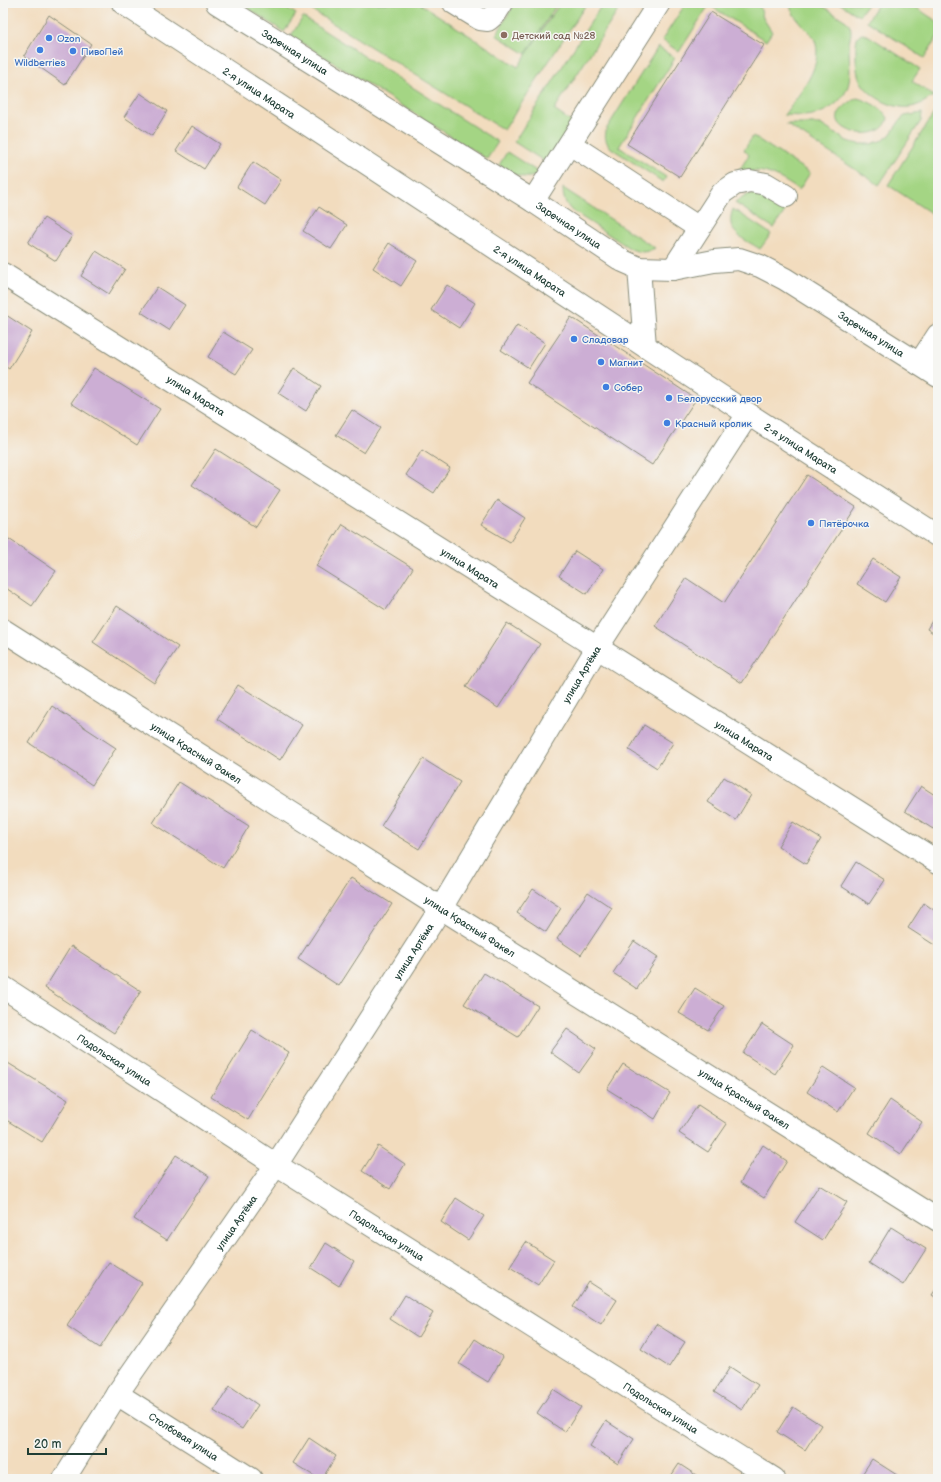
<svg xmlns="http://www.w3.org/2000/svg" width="941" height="1482" font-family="'Balsamiq Sans',sans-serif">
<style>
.green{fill:#a4d584;stroke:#62895c}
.building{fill:#ccaed4}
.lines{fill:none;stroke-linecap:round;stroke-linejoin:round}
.minor-casing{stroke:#888c79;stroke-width:24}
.minor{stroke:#fff;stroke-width:22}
.education-dot{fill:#8d6e63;stroke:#f6f6f2;stroke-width:1.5}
.shop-dot{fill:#3f7fe0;stroke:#f6f6f2;stroke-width:1.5}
.labels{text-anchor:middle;stroke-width:3;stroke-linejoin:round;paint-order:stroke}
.education-label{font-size:10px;fill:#785e54;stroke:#f6f6f2;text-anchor:start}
.shop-label{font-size:10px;fill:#366cbe;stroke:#f6f6f2;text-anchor:start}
.street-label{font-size:10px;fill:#1f3d34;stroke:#f6f6f2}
</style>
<rect width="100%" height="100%" fill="#f6f6f2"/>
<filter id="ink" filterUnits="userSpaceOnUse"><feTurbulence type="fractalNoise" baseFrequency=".025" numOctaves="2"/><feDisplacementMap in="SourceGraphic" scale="8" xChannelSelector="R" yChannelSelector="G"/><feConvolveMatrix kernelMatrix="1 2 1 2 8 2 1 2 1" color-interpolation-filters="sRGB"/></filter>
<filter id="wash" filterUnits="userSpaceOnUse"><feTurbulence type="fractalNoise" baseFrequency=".012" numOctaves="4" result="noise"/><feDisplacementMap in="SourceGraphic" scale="16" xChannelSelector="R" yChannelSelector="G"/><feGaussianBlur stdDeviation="0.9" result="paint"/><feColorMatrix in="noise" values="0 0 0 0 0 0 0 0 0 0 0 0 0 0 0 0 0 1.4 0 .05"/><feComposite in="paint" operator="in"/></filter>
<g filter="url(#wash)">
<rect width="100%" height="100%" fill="#f2dcbe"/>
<g class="green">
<path d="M240,3H279L296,14L284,32Z"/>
<path d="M314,3H419L518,67L560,3H587L504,130L310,9Z"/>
<path d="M515,3H550L555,7L526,54L496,35Z"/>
<path d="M603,3H623L554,110L573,123L547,163L514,142Z"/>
<path d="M686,3H759L763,18L772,32L766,41L709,5L679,52L662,40Z"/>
<path d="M790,3H818L846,21C855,30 849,37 849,47C849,58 851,71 849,82C846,99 829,112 812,115C803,117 793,115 784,115C798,95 826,65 814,38C812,34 807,30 803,26C798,20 790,12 790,3Z"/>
<path d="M839,3H868L859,16Z"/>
<path d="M879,3H909L938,22V36L924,58L867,21Z"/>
<path d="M303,17L498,142L487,159L291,36Z"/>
<path d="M863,34L869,36L920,69L912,81L934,96C928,99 922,104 915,106C897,112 868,97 860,80C857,74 856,63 856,56C856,49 855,41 859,35Z"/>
<path d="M658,47L675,58L619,147L666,177L663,182L611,148C605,141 604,137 607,128Z"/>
<path d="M857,98C869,101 882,108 888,118C882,147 821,130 842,109C847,104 851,101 857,98Z"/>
<path d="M938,107V209L934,215L888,185Z"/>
<path d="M922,113L921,121L879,185L786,124H820L847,141L859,144H871L883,140L890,135L901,119L905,116Z"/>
<path d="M753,136L810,173L799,190C777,176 762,165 736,175L749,155L744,150Z"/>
<path d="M507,152L538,172L535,176C521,180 511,173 499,165Z"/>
<path d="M563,188L655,248C646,253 641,253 631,249L571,210C565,203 563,198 563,188Z"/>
<path d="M754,193L761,195L785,211L774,228L735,203L747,195Z"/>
<path d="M733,209L771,234L760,249C743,238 724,233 733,209Z"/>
</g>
<g id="blocks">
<g class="building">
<path d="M711,12L764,45L680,177L627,144Z"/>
<path d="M49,15L91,44L65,85L24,56Z"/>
<path d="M140,93L167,111L152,136L124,117Z"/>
<path d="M192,126L220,144L204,169L176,151Z"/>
<path d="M253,162L281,180L265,205L237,187Z"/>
<path d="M319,207L347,225L331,249L303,231Z"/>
<path d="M44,218L72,236L56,261L28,243Z"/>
<path d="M389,243L417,261L401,286L373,268Z"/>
<path d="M96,251L125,269L109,294L81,276Z"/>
<path d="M447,285L475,303L459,328L431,310Z"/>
<path d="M157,287L185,305L169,330L141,312Z"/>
<path d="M3,313L32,332L9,369L3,365Z"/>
<path d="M571,317L696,399L652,465L527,383Z"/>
<path d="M517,325L545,343L529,368L501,350Z"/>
<path d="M223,332L252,350L236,374L208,357Z"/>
<path d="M94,368L160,409L137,445L71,403Z"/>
<path d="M294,368L321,386L306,411L278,393Z"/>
<path d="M352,410L380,428L364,453L336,435Z"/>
<path d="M216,449L280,490L256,527L192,485Z"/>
<path d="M422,450L450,468L434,493L406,475Z"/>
<path d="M807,475L856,507L742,683L655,626L686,578L724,603Z"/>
<path d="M497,500L525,518L510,542L481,525Z"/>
<path d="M342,524L413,568L386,610L316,566Z"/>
<path d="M3,535L56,571L32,606L3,586Z"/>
<path d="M575,551L603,569L587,594L559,576Z"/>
<path d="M873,559L901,577L885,602L857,584Z"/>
<path d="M117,606L178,647L154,683L93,642Z"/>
<path d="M938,611V636L927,629Z"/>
<path d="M507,623L540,644L498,708L466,687Z"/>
<path d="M238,685L302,725L280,760L217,719Z"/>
<path d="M52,706L116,748L92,785L29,743Z"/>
<path d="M644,725L673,743L657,768L629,750Z"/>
<path d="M423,759L460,782L419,849L381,826Z"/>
<path d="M724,777L751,795L736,820L708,802Z"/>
<path d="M179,782L249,826L223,868L153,823Z"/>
<path d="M921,786L938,797V821L933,829L905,811Z"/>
<path d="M793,822L821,839L806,864L778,846Z"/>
<path d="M856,862L885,880L869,904L841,886Z"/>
<path d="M351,878L392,904L339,986L298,959Z"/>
<path d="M533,889L561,908L546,932L517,913Z"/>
<path d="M588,892L612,908L581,955L557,939Z"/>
<path d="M924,903L938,913V943L936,946L908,928Z"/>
<path d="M634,941L658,957L637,989L613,973Z"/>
<path d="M71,946L141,991L114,1033L45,988Z"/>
<path d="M484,973L538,1006L518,1037L464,1004Z"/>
<path d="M695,988L724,1006L708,1030L679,1013Z"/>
<path d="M762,1024L794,1045L775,1074L743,1053Z"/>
<path d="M567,1029L596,1049L579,1073L550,1052Z"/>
<path d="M252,1030L289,1053L248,1120L211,1097Z"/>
<path d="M3,1060L68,1100L42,1142L3,1118Z"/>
<path d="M623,1064L670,1093L655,1119L607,1089Z"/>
<path d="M823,1067L854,1087L838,1112L807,1092Z"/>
<path d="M890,1100L922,1122L901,1154L869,1133Z"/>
<path d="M698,1105L727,1124L708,1152L679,1133Z"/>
<path d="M763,1145L787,1161L764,1198L740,1183Z"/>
<path d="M378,1146L405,1164L390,1189L362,1171Z"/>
<path d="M176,1155L209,1176L167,1240L134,1219Z"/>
<path d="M819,1185L847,1202L823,1240L795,1222Z"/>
<path d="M456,1198L484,1216L468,1240L441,1222Z"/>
<path d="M891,1227L926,1249L903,1285L869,1263Z"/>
<path d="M526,1242L554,1260L538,1285L510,1267Z"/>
<path d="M326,1243L354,1261L339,1286L311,1268Z"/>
<path d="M109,1262L142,1283L100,1348L67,1326Z"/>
<path d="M589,1282L617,1300L601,1325L573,1307Z"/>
<path d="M938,1286V1299L932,1295Z"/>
<path d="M405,1295L433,1313L418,1337L390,1319Z"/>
<path d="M656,1324L685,1342L669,1367L641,1349Z"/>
<path d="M475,1339L503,1357L488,1382L459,1364Z"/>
<path d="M730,1367L758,1385L742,1410L714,1392Z"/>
<path d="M230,1386L258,1405L242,1429L214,1411Z"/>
<path d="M553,1389L581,1407L565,1432L537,1413Z"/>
<path d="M793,1407L821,1425L805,1450L777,1432Z"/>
<path d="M606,1421L634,1439L618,1464L590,1446Z"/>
<path d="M309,1438L336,1456L322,1479H319L293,1463Z"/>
<path d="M872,1459L900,1477L898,1479H859Z"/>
<path d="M679,1464L702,1479H669Z"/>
</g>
</g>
</g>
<g filter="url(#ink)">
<use href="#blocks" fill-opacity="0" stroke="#888c79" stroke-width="1"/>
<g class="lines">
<g class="minor-casing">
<g id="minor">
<path id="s1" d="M123,3L748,414L938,536"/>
<path id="s2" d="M217,3L533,201L623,261L639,268L673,269L714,261L739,259L760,266L785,279L938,376"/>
<path d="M454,3L480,19L488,20L495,14L502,3"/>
<path d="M570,144L699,228"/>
<path d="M533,201L659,3"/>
<path d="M639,268L645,346"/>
<path d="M673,269L722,193L735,184L750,181L766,184L786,196"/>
<path id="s3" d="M3,274L938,862"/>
<path d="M919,364L938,335"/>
<path id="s4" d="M3,630L441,908L938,1220"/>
<path id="s5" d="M3,987L276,1165L774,1479"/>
<path id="s6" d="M117,1394L251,1479"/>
<path id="s7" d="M64,1479L117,1394L276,1165L441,908L597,648L748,414"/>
</g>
</g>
<use href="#minor" class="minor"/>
</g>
</g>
<circle class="education-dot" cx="504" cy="35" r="4"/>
<g class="shop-dot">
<circle cx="49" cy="38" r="4"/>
<circle cx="40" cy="50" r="4"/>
<circle cx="73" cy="51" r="4"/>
<circle cx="574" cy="339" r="4"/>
<circle cx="601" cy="362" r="4"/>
<circle cx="606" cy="387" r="4"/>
<circle cx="669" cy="398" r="4"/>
<circle cx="667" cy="423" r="4"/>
<circle cx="811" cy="523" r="4"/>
</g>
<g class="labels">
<g class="education-label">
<text x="512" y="39">Детский сад №28</text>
</g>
<g class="shop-label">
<text x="57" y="42">Ozon</text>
<text x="81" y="55">ПивоПей</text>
<text x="40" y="66" text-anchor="middle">Wildberries</text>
<text x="582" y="343">Сладовар</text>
<text x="609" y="366">Магнит</text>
<text x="614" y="391">Собер</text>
<text x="677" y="402">Белорусский двор</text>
<text x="675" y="427">Красный кролик</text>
<text x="819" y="527">Пятёрочка</text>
</g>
<g class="street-label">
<text dy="4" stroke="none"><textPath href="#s2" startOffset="92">Заречная улица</textPath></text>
<text dy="4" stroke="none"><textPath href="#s1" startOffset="163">2-я улица Марата</textPath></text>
<text dy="4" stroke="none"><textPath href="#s2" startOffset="416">Заречная улица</textPath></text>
<text dy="4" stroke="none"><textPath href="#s1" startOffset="487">2-я улица Марата</textPath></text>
<text dy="4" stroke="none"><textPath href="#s2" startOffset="752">Заречная улица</textPath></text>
<text dy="4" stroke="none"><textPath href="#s3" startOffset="228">улица Марата</textPath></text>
<text dy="4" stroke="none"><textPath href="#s1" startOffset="811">2-я улица Марата</textPath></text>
<text dy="4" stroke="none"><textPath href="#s3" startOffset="552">улица Марата</textPath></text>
<text dy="4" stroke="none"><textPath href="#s7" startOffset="957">улица Артёма</textPath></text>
<text dy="4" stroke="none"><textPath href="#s3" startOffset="876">улица Марата</textPath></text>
<text dy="4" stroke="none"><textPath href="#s4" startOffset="229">улица Красный Факел</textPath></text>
<text dy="4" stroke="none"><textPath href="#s4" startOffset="553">улица Красный Факел</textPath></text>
<text dy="4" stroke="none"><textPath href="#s7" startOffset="633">улица Артёма</textPath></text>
<text dy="4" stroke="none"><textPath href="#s5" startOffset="133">Подольская улица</textPath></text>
<text dy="4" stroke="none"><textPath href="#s4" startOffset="877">улица Красный Факел</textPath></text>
<text dy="4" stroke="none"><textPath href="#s7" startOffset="309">улица Артёма</textPath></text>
<text dy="4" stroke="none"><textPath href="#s5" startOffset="457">Подольская улица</textPath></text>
<text dy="4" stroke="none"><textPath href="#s5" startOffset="781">Подольская улица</textPath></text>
<text dy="4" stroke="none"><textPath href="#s6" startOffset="79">Столбовая улица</textPath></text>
</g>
</g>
<rect width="941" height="1482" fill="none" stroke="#f6f6f2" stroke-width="16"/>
<path d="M28 1448v6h78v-6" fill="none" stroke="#1f3d34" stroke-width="2"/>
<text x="34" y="1448" font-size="12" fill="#1f3d34" stroke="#f6f6f2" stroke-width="3" paint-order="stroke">20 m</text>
</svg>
